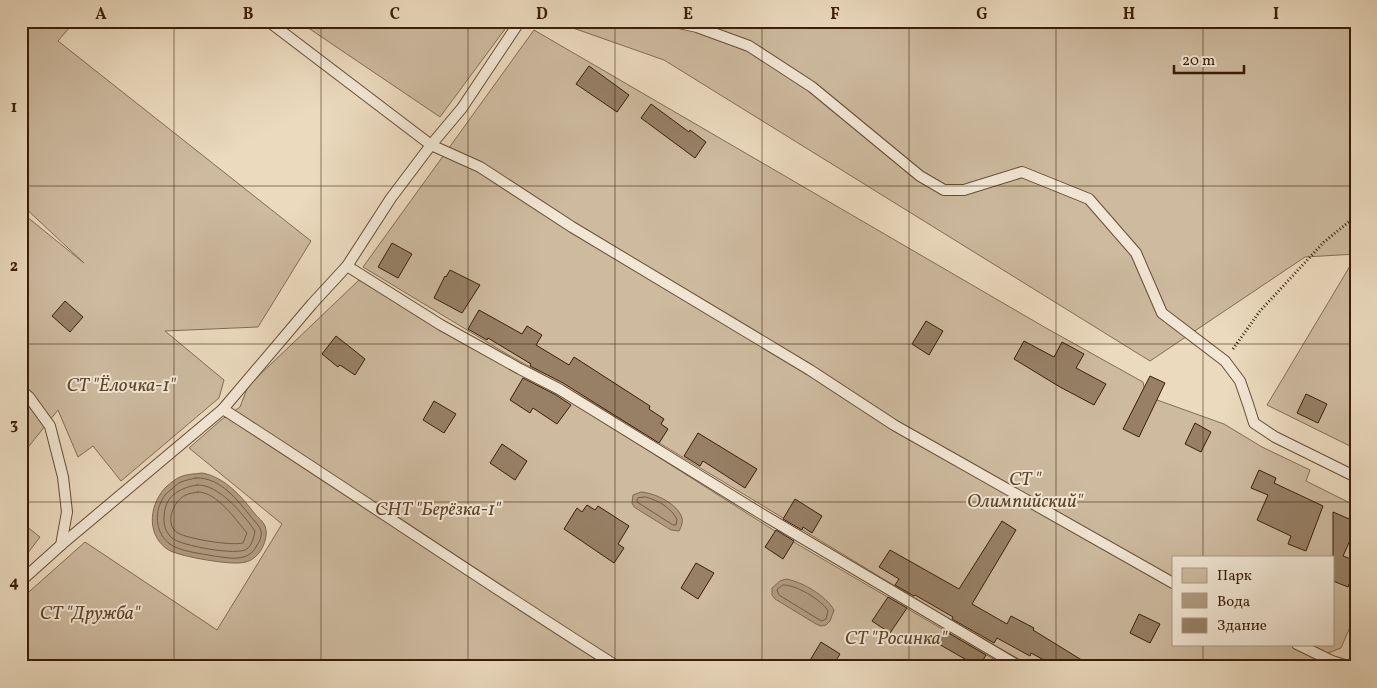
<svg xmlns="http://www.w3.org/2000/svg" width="1377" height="688" font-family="Vollkorn,serif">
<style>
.green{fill:#cdba9f;stroke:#846c52;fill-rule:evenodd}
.water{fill:#af9a7f;stroke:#81684f}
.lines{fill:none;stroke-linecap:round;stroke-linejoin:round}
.shore{stroke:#755c42;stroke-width:1}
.building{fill:#978066;stroke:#3b1e06}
.lane-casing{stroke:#674d34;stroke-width:12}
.path{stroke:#3b1e06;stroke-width:3;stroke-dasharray:1 2.5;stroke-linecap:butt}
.lane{stroke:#f2e7d5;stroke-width:10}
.grid{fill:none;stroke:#3b1e06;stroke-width:1;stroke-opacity:0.55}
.labels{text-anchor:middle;stroke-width:4;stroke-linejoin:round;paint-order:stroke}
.park-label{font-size:19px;font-style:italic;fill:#60452c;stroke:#f2e7d5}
.neatline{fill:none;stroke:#3b1e06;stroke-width:2}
.grid-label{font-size:16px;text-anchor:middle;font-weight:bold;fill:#3b1e06}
</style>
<rect width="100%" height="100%" fill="#ebdabe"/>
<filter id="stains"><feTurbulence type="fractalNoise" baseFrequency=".004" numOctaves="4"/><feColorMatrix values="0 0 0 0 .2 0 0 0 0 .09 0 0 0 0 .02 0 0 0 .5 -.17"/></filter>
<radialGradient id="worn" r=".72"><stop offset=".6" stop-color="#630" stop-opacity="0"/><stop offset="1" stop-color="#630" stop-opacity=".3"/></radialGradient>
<g class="green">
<path d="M21,21H75L58,41L311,241L258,327L165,331L224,380L219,398L121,481L93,446L78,457L58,410L21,456V212L84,263L21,204Z"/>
<path d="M298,21H511L440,117Z"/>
<path d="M553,21H1356V254L1305,257L1150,361L664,60Z"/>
<path d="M534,30L1046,328L1143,382L1146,396L1224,424L1262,447L1310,470L1306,481L1356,506V613L1341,648L1328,653L1322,667H1033L966,629L590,401L505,353L363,267ZM1173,557H1333V644H1173Z"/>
<path d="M1350,266H1356V449L1267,405Z"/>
<path d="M359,280L496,361L559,394L775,531L1007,667H21V599L85,542L217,630L282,524L189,448L221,420L240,407L248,386Z"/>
<path d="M21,522L40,537L21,562Z"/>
</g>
<g class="water">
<path d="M202,473C225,477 242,497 255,514C258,518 263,521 265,526C269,535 263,551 255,557C251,561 244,563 238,563C225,564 176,556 167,549C145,533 150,502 167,486C171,483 175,479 180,477C186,474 195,474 202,473Z"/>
<path d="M641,492C655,493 678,504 682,518C683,523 681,527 679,531L671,530L634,507L632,503L633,495Z"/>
<path d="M786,579C803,582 826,596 834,610L830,621L826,625L821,626L816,624L775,599L772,595V588L780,581Z"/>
</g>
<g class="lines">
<g class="shore">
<path d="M196,478C221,477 238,501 252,518C255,522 260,526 261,531C262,536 260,541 257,545C249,563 229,558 214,556C203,554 178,551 170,544C156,534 154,514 162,500C164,495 168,492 172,489C175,486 178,483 181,482C186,480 191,479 196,478Z"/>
<path d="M197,485C219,484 243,514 255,531C254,537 252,545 247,549C238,556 181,546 172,538C163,530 163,520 165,509C168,494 183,487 197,485Z"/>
<path d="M198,492C217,492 236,520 247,533L243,543C232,546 188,539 178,533C163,524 174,500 186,495C189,493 194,493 198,492Z"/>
<path d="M646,497C659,501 670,507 677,519L676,525H673L637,502V500L638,498Z"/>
<path d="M783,585C795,584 822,600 828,611L826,619L822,621L818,619L779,595L777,590Z"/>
</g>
</g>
<g class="building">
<path d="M589,66L629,95L617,112L576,84Z"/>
<path d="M651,104L689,132L690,130L706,142L695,158L641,118Z"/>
<path d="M392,243L412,254L398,278L378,267Z"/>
<path d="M450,270L480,285L462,313L434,298L445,276L446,277Z"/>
<path d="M65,301L83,317L70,332L52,316Z"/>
<path d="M479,310L522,334L527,326L542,335L536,345L569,365L574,357L650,406L649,409L664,419L661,424L668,429L659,443L563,383L530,366L531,364L488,338L487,340L468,329Z"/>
<path d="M926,321L943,331L929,355L912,344Z"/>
<path d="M336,336L365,359L355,375L340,365L338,367L322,354Z"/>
<path d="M1024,341L1054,357L1062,342L1084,354L1076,368L1106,384L1094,405L1060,387L1014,359Z"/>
<path d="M1150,376L1165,383L1139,437L1123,429Z"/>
<path d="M523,378L556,395L571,405L557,424L533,408L530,413L510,400Z"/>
<path d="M1306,394L1327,404L1318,423L1297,413Z"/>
<path d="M434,401L456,414L444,433L423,420Z"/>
<path d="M1195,423L1211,432L1201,452L1185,444Z"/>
<path d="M698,433L757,469L745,488L703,461L700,466L684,456Z"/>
<path d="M502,444L527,461L515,480L490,463Z"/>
<path d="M1259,470L1276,478L1274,483L1323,506L1306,551L1288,544L1291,536L1257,520L1268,495L1251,488Z"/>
<path d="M795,499L822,516L812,533L803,527L802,530L783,519Z"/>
<path d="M587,505L595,510L598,506L629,526L618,544L624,548L614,563L564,529L577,508L582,512Z"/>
<path d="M1333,512L1356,522V527L1343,556L1356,561V567L1348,587L1333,581Z"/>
<path d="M1002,521L1016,530L972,604L1007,624L1011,616L1034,628L1033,630L1093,667H1057L1031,653L1030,656L997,638L994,643L952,619L953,617L915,595L914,596L895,585L899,579L879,567L890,550L959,589Z"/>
<path d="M776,530L794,541L783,559L765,547Z"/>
<path d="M696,563L714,573L698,599L681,588Z"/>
<path d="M888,597L907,608L890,633L872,621Z"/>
<path d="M1139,614L1160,624L1150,643L1130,633Z"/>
<path d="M945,631L986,655L979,667L937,643Z"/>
<path d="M821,642L840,654L832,667H806Z"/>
</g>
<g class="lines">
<g class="lane-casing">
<g id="lane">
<path d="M268,21L431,145L480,167L572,227L810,370L894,425L1173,583"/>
<path d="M670,21L697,27L749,46L812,87L920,176L944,190H964L1022,172L1089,199L1136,253L1162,313L1225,361L1240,381L1248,404L1254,423L1275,437L1356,477"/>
<path d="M347,266L441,325L520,369L559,389L760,513L1020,667"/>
<path d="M21,390L29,397L50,426L63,477L67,512L61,545L21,581"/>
<path d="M223,409C355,494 485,583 618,667"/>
<path d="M61,545L223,409L312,304L347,266L391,198L431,145L462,108L520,21"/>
<path d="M1297,644L1332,661L1351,667"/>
</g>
</g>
<path class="path" d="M1233,349L1260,311L1324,242L1356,216"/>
<use href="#lane" class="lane"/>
</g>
<path class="grid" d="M174,21V667M321,21V667M468,21V667M615,21V667M762,21V667M909,21V667M1056,21V667M1203,21V557M21,186H1356M21,344H1356M21,502H1356M1203,644V667"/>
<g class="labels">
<g class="park-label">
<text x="121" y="391">СТ "Ёлочка-1"</text>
<text x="1025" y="485">СТ "<tspan x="1025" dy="22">Олимпийский"</tspan></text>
<text x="438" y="515">СНТ "Берёзка-1"</text>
<text x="90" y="619">СТ "Дружба"</text>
<text x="896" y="644">СТ "Росинка"</text>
</g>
</g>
<rect width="1377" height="688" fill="none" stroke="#ebdabe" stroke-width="55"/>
<rect x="1172" y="556" width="162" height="90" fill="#f2e7d5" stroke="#a99782"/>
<rect x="1182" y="568" width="25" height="15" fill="#cdba9f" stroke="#a99782"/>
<text x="1217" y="580" font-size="15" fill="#3b1e06">Парк</text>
<rect x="1182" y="593" width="25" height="15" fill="#af9a7f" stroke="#a99782"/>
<text x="1217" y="606" font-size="15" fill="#3b1e06">Вода</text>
<rect x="1182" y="618" width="25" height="15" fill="#978066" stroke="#a99782"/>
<text x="1217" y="630" font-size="15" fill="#3b1e06">Здание</text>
<path d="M1174 65v8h70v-8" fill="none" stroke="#3b1e06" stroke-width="2.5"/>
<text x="1182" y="65" font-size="15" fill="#3b1e06" stroke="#f2e7d5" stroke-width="4" paint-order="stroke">20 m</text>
<rect x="28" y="28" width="1322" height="632" class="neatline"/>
<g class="grid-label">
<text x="101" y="19">A</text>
<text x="248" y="19">B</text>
<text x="395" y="19">C</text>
<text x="542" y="19">D</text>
<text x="688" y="19">E</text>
<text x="835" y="19">F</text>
<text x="982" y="19">G</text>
<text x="1129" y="19">H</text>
<text x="1276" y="19">I</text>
<text x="14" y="112">1</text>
<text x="14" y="271">2</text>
<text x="14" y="429">3</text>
<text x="14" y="587">4</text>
</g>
<rect width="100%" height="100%" filter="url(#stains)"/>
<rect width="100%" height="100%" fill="url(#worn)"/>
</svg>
